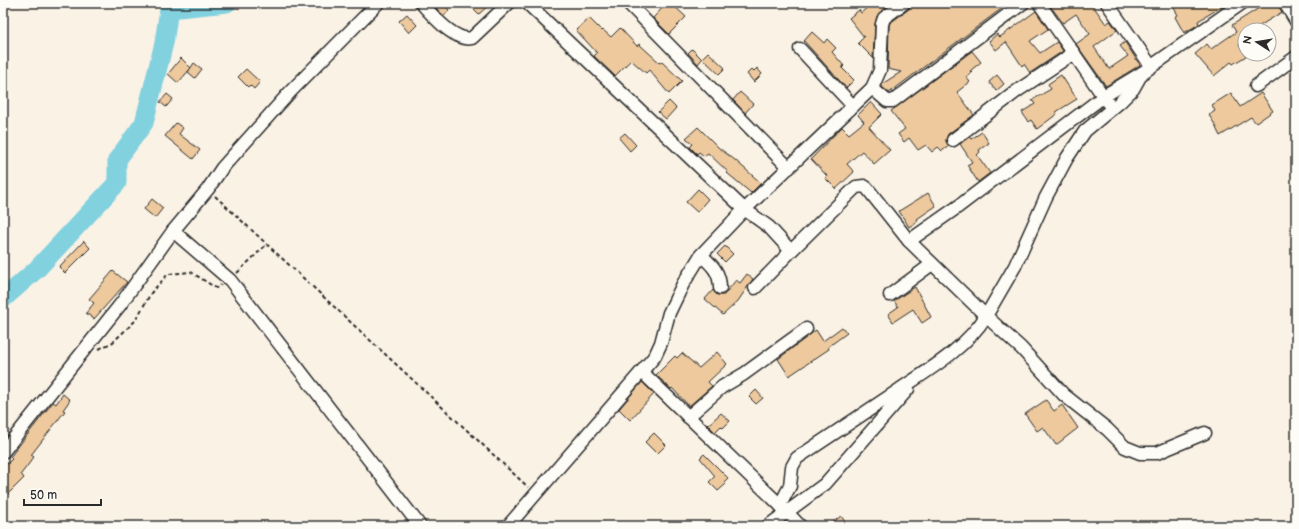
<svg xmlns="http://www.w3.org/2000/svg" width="1299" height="529" font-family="'Balsamiq Sans',sans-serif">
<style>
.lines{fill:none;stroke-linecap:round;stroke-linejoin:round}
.river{stroke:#82d1df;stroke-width:19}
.building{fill:#edc99d;stroke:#2b2b2b}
.minor-casing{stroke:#2b2b2b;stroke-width:15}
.path{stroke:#2b2b2b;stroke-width:2;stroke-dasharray:4 3;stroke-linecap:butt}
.minor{stroke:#fdfcf7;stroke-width:12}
</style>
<rect width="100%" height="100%" fill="#faf2e5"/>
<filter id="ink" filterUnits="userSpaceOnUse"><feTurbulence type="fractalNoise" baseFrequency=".025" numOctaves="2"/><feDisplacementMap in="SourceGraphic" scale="8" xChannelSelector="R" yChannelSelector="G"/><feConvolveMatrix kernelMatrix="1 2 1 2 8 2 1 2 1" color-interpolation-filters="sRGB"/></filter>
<g filter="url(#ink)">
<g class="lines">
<path class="river" d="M3,299L37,269L117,183V160L144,123L164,43L169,9L227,3"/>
</g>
<g class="building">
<path d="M431,3H442L449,10L444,16Z"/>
<path d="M468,3H491L479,14Z"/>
<path d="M667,3H671L686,17L669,34L653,18Z"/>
<path d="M872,3H892L877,16L875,24L873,58L858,43L864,37L849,18L859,10L861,13Z"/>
<path d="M911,3H1009L889,93L882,87V84L901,72L888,69L889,25L890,23L909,9Z"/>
<path d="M1048,3H1091L1106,24L1110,21L1117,30L1094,47L1109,69L1128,56L1120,46L1125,42L1140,65L1106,86L1076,44L1090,34L1076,14L1063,23Z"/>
<path d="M1171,3H1228L1198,21L1199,24L1184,33L1175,17L1178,15Z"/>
<path d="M1267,3H1278L1282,12L1253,30H1245V47L1242,43L1239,45L1246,56L1233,64L1231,62L1214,76L1195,54L1207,44L1211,49L1236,32L1232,25Z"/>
<path d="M1036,11L1048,29L1030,41L1040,53L1057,42L1063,51L1030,73L1024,64L1022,66L1006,42L996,50L989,41L997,34L1000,37Z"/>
<path d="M407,14L417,25L409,33L399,21Z"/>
<path d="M589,18L602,31L603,30L611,37L620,28L637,46L639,44L660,63L662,62L682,81L669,94L649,70L646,73L631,60L615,76L594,56L597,53L576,30Z"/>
<path d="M812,32L824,43L827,39L836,48L832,52L844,66L842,68L854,80L846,88L804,41Z"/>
<path d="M692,49L702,59L698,64L688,53Z"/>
<path d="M972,51L981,62L970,71L972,73L966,77L970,82L957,92L974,115L948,134L946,141L949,146L942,151L938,147L932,152L926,145L918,150L909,138L904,142L898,134L905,129L891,111Z"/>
<path d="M708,52L725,68L719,74L702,58Z"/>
<path d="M181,58L191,68L178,83L168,74Z"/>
<path d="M194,63L202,69L195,78L188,72Z"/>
<path d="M757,68L762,74L754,82L747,74L752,69L754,71Z"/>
<path d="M246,69L260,82L254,89L250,85L248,87L238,77Z"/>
<path d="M997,75L1004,84L996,91L989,82Z"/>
<path d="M1061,75L1077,99L1056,112L1057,114L1037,129L1031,120L1028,122L1022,112L1035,104L1032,100L1051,89L1048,84Z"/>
<path d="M740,92L753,104L745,113L733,100Z"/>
<path d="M1231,93L1240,107L1261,93L1273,111L1256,123L1251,117L1220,136L1216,128H1217L1209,115L1215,111L1212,105Z"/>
<path d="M167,94L173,99L166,107L160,102Z"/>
<path d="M669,101L676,108L666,119L658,112Z"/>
<path d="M871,102L882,114L869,127L890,150L874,164L862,151L847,164L854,172L836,189L825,178L827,176L811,159L842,127L849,134L864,122L858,115Z"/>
<path d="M176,123L183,128L179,134L200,150L193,159L165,136Z"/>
<path d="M698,127L719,148L735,160L761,183L751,193L727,173L728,172L708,153L704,156L699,152L697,154L690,147L693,144L686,138Z"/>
<path d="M982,132L989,143L979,150L980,152L977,155L990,173L978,182L967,165L972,162L960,144L969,137L971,139Z"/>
<path d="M625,133L636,145L630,151L619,138Z"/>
<path d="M698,189L708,199L697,212L686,202Z"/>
<path d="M928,193L936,206L917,219L918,221L909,227L899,211Z"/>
<path d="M152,199L163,208L155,218L144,209Z"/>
<path d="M84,241L90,248L65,273L59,267Z"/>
<path d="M725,246L733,254L725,262L717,254Z"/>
<path d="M113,271L127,282L94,319L86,313L94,303L89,299Z"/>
<path d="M747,274L753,279L738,301L723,315L705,299L713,290L717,295H724L736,280L740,283Z"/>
<path d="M915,287L931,317L922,323L913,309L893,322L888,314L898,307L894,301Z"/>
<path d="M842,327L847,333L828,347L829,349L789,376L778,359L816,330L823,341Z"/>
<path d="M717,352L727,364L708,382L712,386L689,406L672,388L671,389L656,375L675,356L677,358L682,353L699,368Z"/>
<path d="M642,382L654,394L630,420L619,409Z"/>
<path d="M756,390L763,398L756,404L749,397Z"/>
<path d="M63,394L70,400L63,410L65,411L31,455L34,457L21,474L24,478L3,499V468L12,459L10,457L53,402L56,404Z"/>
<path d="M1046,400L1054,411L1062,405L1078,428L1056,445L1043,427L1037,431L1025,414Z"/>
<path d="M721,413L730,421L723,428L721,426L715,432L708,425Z"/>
<path d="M654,433L666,445L657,454L645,442Z"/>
<path d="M704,454L728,478L724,482L726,484L718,491L709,482L715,476L700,458Z"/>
<path d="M841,516L848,526H828Z"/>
</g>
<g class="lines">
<g class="minor-casing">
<g id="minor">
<path d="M421,3C433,15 454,42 472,38L509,3"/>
<path d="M527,3L744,209L769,227L791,251L856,187L864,186L867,188L909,241L959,206L1104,96L1142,73L1242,3"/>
<path d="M628,3L789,168"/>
<path d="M1039,3L1108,103"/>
<path d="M1107,3L1151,66"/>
<path d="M1285,3L1296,21"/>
<path d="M800,49L853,106"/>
<path d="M1142,73L1133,89L1120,102L1085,131L1067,158L1046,197L1015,266L986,316L1021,348L1064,395L1107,429L1125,447L1140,453H1157L1205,433"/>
<path d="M1256,86L1296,57"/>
<path d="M872,88L887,101H893L1023,3"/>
<path d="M953,140L1017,91L1074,53"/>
<path d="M173,231L230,280L420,526"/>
<path d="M701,255C712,265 720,272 720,288"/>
<path d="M755,288L791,251"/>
<path d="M890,295L932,264"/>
<path d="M642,372L780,505L800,526"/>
<path d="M688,417L722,387L744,374L806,329"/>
<path d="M3,452L120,305L173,231L208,189L222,168L291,91L378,3"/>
<path d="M780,505L790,486L792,467L797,458C831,435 865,413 899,390C930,369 966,348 986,316L909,241"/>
<path d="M508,526L655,356L661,343L669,313L683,284L701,255L741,213L872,88L880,70L882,24L884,18L904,3"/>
<path d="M768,526L825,484L908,389"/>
</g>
</g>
<g class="path">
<path d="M215,196L528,487"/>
<path d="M237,273L267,244"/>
<path d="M99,349L113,342L135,321L151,293L168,274L191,272L216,288L221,285"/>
</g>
<use href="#minor" class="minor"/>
</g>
</g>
<rect width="1299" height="529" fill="none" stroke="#fdfcf7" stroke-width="16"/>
<rect x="8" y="8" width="1283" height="513" fill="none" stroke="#2b2b2b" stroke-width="1.5" filter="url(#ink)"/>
<g transform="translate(1257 42) rotate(282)"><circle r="19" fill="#fdfcf7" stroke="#a9a8a5"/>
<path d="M0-3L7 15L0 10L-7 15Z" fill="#2b2b2b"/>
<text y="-6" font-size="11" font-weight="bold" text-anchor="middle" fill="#2b2b2b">N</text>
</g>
<path d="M24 499v6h77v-6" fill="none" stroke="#2b2b2b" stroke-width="2"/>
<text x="30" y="499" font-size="12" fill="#2b2b2b" stroke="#fdfcf7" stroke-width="3" paint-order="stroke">50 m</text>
</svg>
